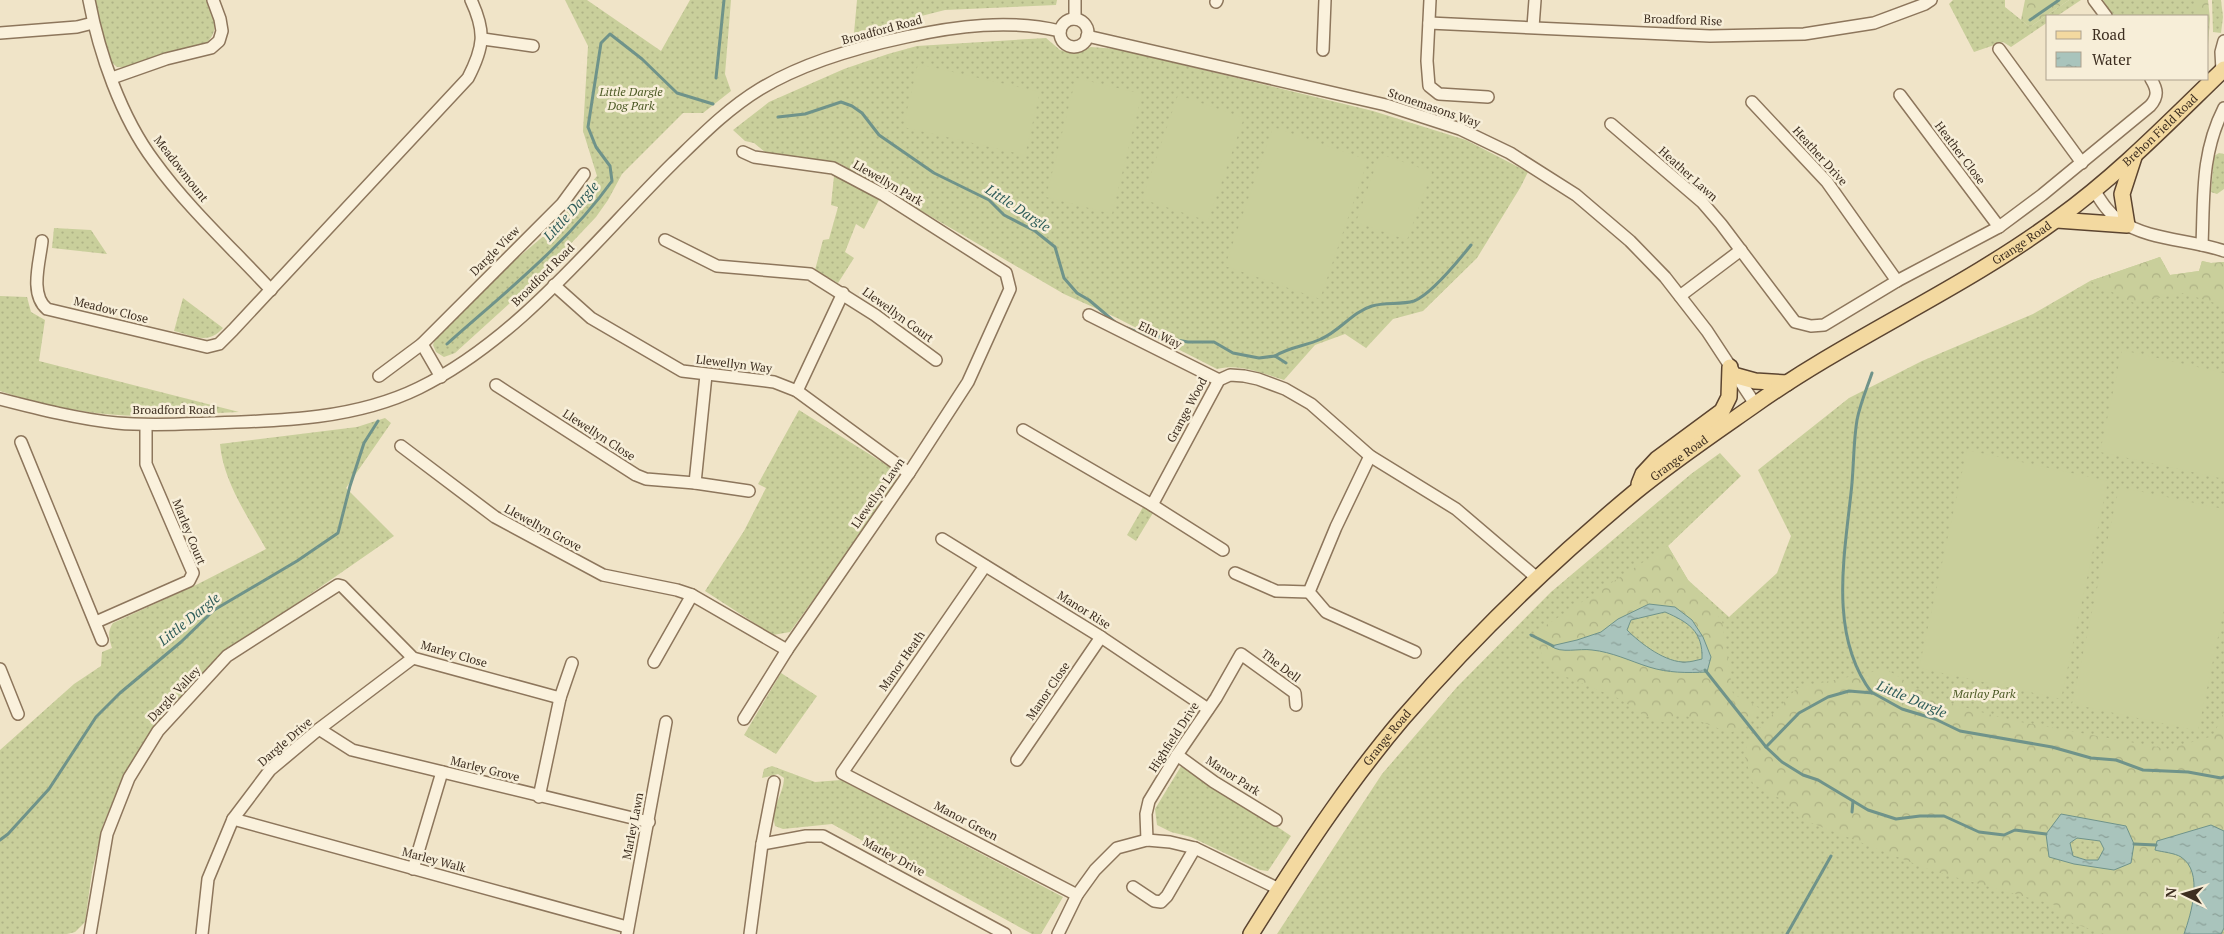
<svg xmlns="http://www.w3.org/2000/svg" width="2224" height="934" font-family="'PT Serif',serif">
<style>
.grass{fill:url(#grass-dots)}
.forest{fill:url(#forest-crowns);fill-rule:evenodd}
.pitch{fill:#c9cf9b}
.water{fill:url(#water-ripples);stroke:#6f938a;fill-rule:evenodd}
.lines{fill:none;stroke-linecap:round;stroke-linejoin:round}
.stream{stroke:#6f938a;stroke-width:3}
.minor-casing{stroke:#8d765c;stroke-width:14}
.major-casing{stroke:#5b4430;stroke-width:18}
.minor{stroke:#faf1dc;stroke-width:11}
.major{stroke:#f3d9a0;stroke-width:15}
.labels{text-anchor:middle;stroke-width:5;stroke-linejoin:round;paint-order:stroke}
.street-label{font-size:12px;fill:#3d2e20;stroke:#f7eed8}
.park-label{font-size:12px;font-style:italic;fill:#4d5a26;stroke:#f7eed8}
.water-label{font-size:14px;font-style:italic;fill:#2f5d5a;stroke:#f7eed8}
</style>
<defs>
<pattern id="grass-dots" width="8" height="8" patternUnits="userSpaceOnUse" patternTransform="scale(1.25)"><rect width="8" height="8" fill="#c9cf9b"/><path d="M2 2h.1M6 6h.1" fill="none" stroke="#aeb285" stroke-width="1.8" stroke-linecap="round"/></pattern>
<pattern id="forest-crowns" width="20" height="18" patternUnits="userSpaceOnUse" patternTransform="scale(1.25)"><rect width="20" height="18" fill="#c9cf9b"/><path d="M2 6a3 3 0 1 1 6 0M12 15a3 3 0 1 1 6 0" fill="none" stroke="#aeb285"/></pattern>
<pattern id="water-ripples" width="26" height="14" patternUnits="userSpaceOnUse" patternTransform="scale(1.25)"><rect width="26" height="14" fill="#a9c4bc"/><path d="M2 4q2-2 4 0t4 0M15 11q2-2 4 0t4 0" fill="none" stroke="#8ba098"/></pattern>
</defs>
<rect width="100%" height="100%" fill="#f0e4c8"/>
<g class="grass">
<path d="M94,0H206C213,18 221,27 207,43L127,67H117L111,62L96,15Z"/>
<path d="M565,0H587L661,51L690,0H731L725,74L731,91L703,113H683L622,174L608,200L596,217L545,271L455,353L444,357L436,352L433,345L436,337L494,278L553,228L597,176L583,131L588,46Z"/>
<path d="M857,0H1057L1056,5L945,10L854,33Z"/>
<path d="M1953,0H2005V7L2030,27L2069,0H2081L2057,16H2048V22L2011,47L2003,42L1974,52L1949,4Z"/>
<path d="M2103,0H2196V16H2112Z"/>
<path d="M2212,0H2221L2223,17L2221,33L2213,32Z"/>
<path d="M1046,38L1060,50L1073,53L1091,47L1117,49L1373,111L1466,140L1528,172L1520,188L1477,258L1423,311L1393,319L1366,348L1345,334L1315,345L1284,380C1261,373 1240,363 1217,369L1115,317L1064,294L839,163L765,152L754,143L745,141L733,130L769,102L844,69L888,54L917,46Z"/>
<path d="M2219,153L2224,154V189L2217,194L2211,192L2214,156Z"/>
<path d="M834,176L840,177L879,200L864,229L856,224L845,252L854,258L838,283L815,270L823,240L829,239L838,207L831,205Z"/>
<path d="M54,228L91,230L107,254L52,248Z"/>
<path d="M2160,257L2170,275L2199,271L2202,261L2211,263L2224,262V934H1277L1382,774L1457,687L1551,592L1691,474L1720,453L1741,476L1668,546L1688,580L1729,617L1777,573L1791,536L1758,470L1849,398L1922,361L2033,314L2090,281Z"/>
<path d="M0,296L27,297L31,312L45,320L39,361L239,412C210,413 180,416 151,416C101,417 48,407 0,391Z"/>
<path d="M183,298L223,328C208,345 194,336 174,331Z"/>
<path d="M799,410L893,469L898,482L790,632L773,635L705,591L744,531L766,488L758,484Z"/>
<path d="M385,418L391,423L346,488L394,536L228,651L157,724L122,779L103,825L92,872L85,922L75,932L67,934H0V750L74,684L101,666L102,652L112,648C109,638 107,632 113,623L198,584L266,549C248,517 223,481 220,444L357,427Z"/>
<path d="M1146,502L1156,508L1136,541L1127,535Z"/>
<path d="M781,673L817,696L776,754L744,735Z"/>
<path d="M1183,763L1291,836L1268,871L1260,870L1191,837L1171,832L1157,825L1155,809Z"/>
<path d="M772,766L815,782L841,780L1063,897L1041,934H1032L832,824L783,829L775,826C770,807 784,794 784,778L778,774L762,778L764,769Z"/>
</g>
<g class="forest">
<path d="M2025,0H2069L2030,27L2021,20Z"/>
<path d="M2196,0H2208L2210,19L2208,45V16H2196Z"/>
<path d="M2160,257L2170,275L2199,271L2202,261L2211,263L2224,262V306L2183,293L2134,303L2090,281Z"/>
<path d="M1668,546L1688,580L1722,621L1733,694L1761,709L1748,724L1730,733L1679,713L1663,722L1642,714L1620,699L1552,671L1531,635ZM1649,604L1675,607L1703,637L1707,672H1669L1650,667L1610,653L1591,650H1556L1552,646L1577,640L1601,632L1618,619Z"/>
<path d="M1886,669L1934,699L2010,720L2168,749L2213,736L2224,712V831L2155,850C2162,852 2175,853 2181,857C2204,873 2191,914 2184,934H2105L2072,923L2054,913L2055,905L1933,871L1799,818L1783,800L1753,784L1745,757L1747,742L1797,688ZM2061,814L2126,826L2114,870L2074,864L2049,857Z"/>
</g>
<g class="pitch">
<path d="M918,64L1040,92L1025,155L903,127Z"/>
<path d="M1076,78L1142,94L1112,214L1046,197Z"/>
<path d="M1178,95L1244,118L1208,221L1142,199Z"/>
<path d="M1273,127L1368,160L1320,299L1225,266Z"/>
<path d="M1380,154L1432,172L1407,240L1356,222Z"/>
<path d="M2122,350L2224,373V479L2100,452Z"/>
<path d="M1967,450L2108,481L2061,699L1919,668Z"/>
<path d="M2119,487L2224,509V609L2198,731L2072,704Z"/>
</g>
<g class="water">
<path d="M1649,604L1675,607L1692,620L1703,637L1711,657L1707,672C1687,673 1668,673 1649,667C1630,661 1612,652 1592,650C1579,648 1561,654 1551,646L1577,640L1601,632L1618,619ZM1665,612C1688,622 1703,631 1702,659C1697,660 1691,662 1686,662C1666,663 1641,644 1627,630L1631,620Z"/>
<path d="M2061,814L2126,826L2134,844L2131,863L2114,870L2074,864L2049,857L2046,834ZM2077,838L2100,841L2104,849L2098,860H2086L2073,856L2070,843Z"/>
<path d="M2211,825L2224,831V928L2221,934H2184C2191,914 2204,872 2181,857C2175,853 2162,852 2155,850L2157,841Z"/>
</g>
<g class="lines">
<g class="stream">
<path d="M2030,20L2059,0"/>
<path d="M716,78L724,0"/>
<path d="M778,117L805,114L841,102L852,106L862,113L879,135L934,173L989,200L1004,215L1035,231L1055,247L1064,278L1077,293L1089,300L1116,323"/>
<path d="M1127,328L1142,334L1188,342H1214L1233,353L1259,358L1275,356L1286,363"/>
<path d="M447,344C504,293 567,244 612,181L610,166L596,147L588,127L601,43L610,34L642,59L677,93L713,104"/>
<path d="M1275,356C1289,347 1306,346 1321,339C1340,331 1352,312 1372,306C1385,302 1401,305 1414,301C1432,294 1459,260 1471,245"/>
<path d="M1872,373C1867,388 1860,404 1857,420C1853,444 1854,469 1851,493C1844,558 1829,637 1872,693"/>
<path d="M1531,635L1553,646"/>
<path d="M1705,670L1766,747L1799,713L1828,697L1849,691L1873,693L1902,709L1935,719L1960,731L2052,747L2091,758L2116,760L2143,770L2188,772L2221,778L2224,777"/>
<path d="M1766,747L1782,762L1803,775L1818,780L1868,810L1896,819L1920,816H1944L1979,832L2004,835L2015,830L2046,834"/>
<path d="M1852,812L1853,801"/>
<path d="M0,840L8,834L49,789L96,717L120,693L181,642L214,610L297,561L338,533L350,486L364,443L378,421"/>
<path d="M2134,844L2156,845"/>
<path d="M1787,934L1831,856"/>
</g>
<g class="minor-casing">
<g id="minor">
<path d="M89,0C99,53 121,117 154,161C188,208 232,248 271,290"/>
<path d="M1075,0V19"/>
<path d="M1430,0L1427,61L1429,86L1439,94L1488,97"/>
<path d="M2094,0L2106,16"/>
<path d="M1216,2L1217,0"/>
<circle cx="1074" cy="33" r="14"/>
<path d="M1429,23L1710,36L1804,34L1874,23L1925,4L1931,0"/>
<path d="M1533,27L1535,0"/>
<path d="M0,33L77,27L93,23"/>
<path d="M1087,36L1386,105L1460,129L1510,153L1576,195L1630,241L1665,277L1707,331L1755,404"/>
<path d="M483,39L533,46"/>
<path d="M1999,49L2082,163"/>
<path d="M1323,50L1325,0"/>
<path d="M2222,71L2221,52L2224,41"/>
<path d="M112,78L166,59L211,48L219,41L222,31L220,19L213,0"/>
<path d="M1900,95L1999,227"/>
<path d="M1752,102L1827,182L1897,281"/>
<path d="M1611,124L1702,202L1721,224L1795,322L1811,326L1824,325L1897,281L1999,227L2042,195L2150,106C2159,96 2157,89 2151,79"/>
<path d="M743,152L754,157L833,168L884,195L1006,273L1010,289L968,382L909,473L787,650L744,719"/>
<path d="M2094,190C2101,201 2108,213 2119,220C2149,241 2190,239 2224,251"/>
<path d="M665,240L717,266L810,274L875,315L936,360"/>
<path d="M42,241C40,261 29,294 47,309L207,347L219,344L233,330L468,78C484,47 486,32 471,0"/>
<path d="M2202,245C2204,196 2201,153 2224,108"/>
<path d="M554,285L591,318L682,371L774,382L797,391L909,473"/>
<path d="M1680,296L1741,250"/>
<path d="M1089,315L1219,380"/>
<path d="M422,344L441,377"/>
<path d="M379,376L422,344L562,204L584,174"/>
<path d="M496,385L636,475L646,479L695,483L749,491"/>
<path d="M797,391L843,293"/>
<path d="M0,399C39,409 78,419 117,423C149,426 181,424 213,423C282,421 356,419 419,388C519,339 594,241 673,163C700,137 727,109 760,89C801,64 859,47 906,37C956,26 1010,19 1060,31"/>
<path d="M1023,430L1152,505L1223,550"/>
<path d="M21,442L102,640"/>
<path d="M401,446L495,517L603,575L677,590L692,595L787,650"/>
<path d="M1370,456L1336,527L1309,592L1326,612L1415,652"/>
<path d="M695,483L706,375"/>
<path d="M1152,505L1219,380L1230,375L1244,376L1258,379L1285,389L1311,404L1370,456L1456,509L1537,578"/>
<path d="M942,539L1101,637L1208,709"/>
<path d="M985,566L842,773L1077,895"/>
<path d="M1235,573L1276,591L1309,592"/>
<path d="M96,622L189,581L193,573L146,464V425"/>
<path d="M654,662L692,595"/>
<path d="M0,669L18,714"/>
<path d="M319,729L352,750L649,822"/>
<path d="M1177,755L1214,782L1276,820"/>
<path d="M1017,760L1101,637"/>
<path d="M539,797L560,698L572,663"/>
<path d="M233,819L627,927"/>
<path d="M1147,840L1146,814L1149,801L1177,755L1216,698L1241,654L1295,693L1296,705"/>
<path d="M762,844L806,836H823L1005,934"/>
<path d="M413,869L442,772"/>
<path d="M1133,887L1154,901L1161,902L1167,896L1195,848"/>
<path d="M90,934L107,834L129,778L158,731L227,656L338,585L342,586L413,658L560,698"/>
<path d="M202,934L208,879L233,819L270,770L319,729L413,658"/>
<path d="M627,934L666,722"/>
<path d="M750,934L762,844L774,782"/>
<path d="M1058,934L1077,895L1095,870L1117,848L1147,840L1170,842L1195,848L1279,889"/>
</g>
</g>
<g class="major-casing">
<g id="major">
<path d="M2057,220L2127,225L2122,194L2134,157"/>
<path d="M1737,376L1755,381L1787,383"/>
<path d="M1639,484L1643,474L1657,459L1722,411L1729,397L1730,367"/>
<path id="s1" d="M1251,934C1298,859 1346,785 1403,718C1474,636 1552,561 1635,492C1673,461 1713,434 1753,406C1850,337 1961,290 2057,219C2118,175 2170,121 2224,69"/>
</g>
</g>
<use href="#minor" class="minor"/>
<use href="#major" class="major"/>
</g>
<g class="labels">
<g class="street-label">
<text transform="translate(1683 20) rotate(2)" y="4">Broadford Rise</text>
<text transform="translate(882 30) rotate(-15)" y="4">Broadford Road</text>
<text transform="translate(1434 108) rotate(19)" y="4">Stonemasons Way</text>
<text dy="4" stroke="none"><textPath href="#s1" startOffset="1228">Brehon Field Road</textPath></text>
<text transform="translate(1960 153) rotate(53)" y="4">Heather Close</text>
<text transform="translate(1820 156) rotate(48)" y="4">Heather Drive</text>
<text transform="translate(181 169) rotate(52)" y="4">Meadowmount</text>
<text transform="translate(1688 174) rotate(42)" y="4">Heather Lawn</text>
<text transform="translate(888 183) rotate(30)" y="4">Llewellyn Park</text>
<text dy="4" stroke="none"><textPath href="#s1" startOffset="1049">Grange Road</textPath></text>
<text transform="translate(495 251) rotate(-45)" y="4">Dargle View</text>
<text transform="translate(543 275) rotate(-45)" y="4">Broadford Road</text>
<text transform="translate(111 310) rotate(14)" y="4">Meadow Close</text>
<text transform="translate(898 315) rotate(36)" y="4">Llewellyn Court</text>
<text transform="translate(1160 335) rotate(26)" y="4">Elm Way</text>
<text transform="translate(734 364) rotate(7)" y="4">Llewellyn Way</text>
<text x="174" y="414">Broadford Road</text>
<text transform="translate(1187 410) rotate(-62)" y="4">Grange Wood</text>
<text transform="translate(599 435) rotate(33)" y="4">Llewellyn Close</text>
<text dy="4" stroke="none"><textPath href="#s1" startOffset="644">Grange Road</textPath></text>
<text transform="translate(878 493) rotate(-55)" y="4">Llewellyn Lawn</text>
<text transform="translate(543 528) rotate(28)" y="4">Llewellyn Grove</text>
<text transform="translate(189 532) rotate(68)" y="4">Marley Court</text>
<text transform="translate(1084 610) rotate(32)" y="4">Manor Rise</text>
<text transform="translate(454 654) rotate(16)" y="4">Marley Close</text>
<text transform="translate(902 661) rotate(-55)" y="4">Manor Heath</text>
<text transform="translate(1281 666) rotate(37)" y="4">The Dell</text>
<text transform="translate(1048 691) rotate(-56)" y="4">Manor Close</text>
<text transform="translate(174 694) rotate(-47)" y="4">Dargle Valley</text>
<text transform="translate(1174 737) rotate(-57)" y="4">Highfield Drive</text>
<text dy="4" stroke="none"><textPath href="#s1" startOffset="239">Grange Road</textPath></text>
<text transform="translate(285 742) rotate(-41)" y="4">Dargle Drive</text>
<text transform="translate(485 769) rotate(14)" y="4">Marley Grove</text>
<text transform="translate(1233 776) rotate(33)" y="4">Manor Park</text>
<text transform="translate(966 821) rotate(28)" y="4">Manor Green</text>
<text transform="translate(633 826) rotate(-79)" y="4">Marley Lawn</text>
<text transform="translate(894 857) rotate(28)" y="4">Marley Drive</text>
<text transform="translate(434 860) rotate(15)" y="4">Marley Walk</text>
</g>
<g class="park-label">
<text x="631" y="96">Little Dargle<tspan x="631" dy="14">Dog Park</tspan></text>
<text x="1984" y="698">Marlay Park</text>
</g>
<g class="water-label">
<text transform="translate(1018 208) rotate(33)" y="5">Little Dargle</text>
<text transform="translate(571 211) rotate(-48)" y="5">Little Dargle</text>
<text transform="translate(189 619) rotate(-39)" y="5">Little Dargle</text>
<text transform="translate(1912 699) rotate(23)" y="5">Little Dargle</text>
</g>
</g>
<rect x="2046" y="15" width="162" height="65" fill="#f7eed8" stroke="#ada18e"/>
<rect x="2056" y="31" width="25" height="8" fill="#f3d9a0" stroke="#ada18e"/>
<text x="2092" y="40" font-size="15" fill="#3d2e20">Road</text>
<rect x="2056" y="52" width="25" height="15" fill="url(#water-ripples)" stroke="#ada18e"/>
<text x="2092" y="65" font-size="15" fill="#3d2e20">Water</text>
<g transform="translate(2184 894) rotate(275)" stroke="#f7eed8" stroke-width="4" paint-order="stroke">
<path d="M0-4L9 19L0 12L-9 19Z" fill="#3d2e20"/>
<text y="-8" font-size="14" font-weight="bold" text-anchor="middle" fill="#3d2e20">N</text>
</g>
</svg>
